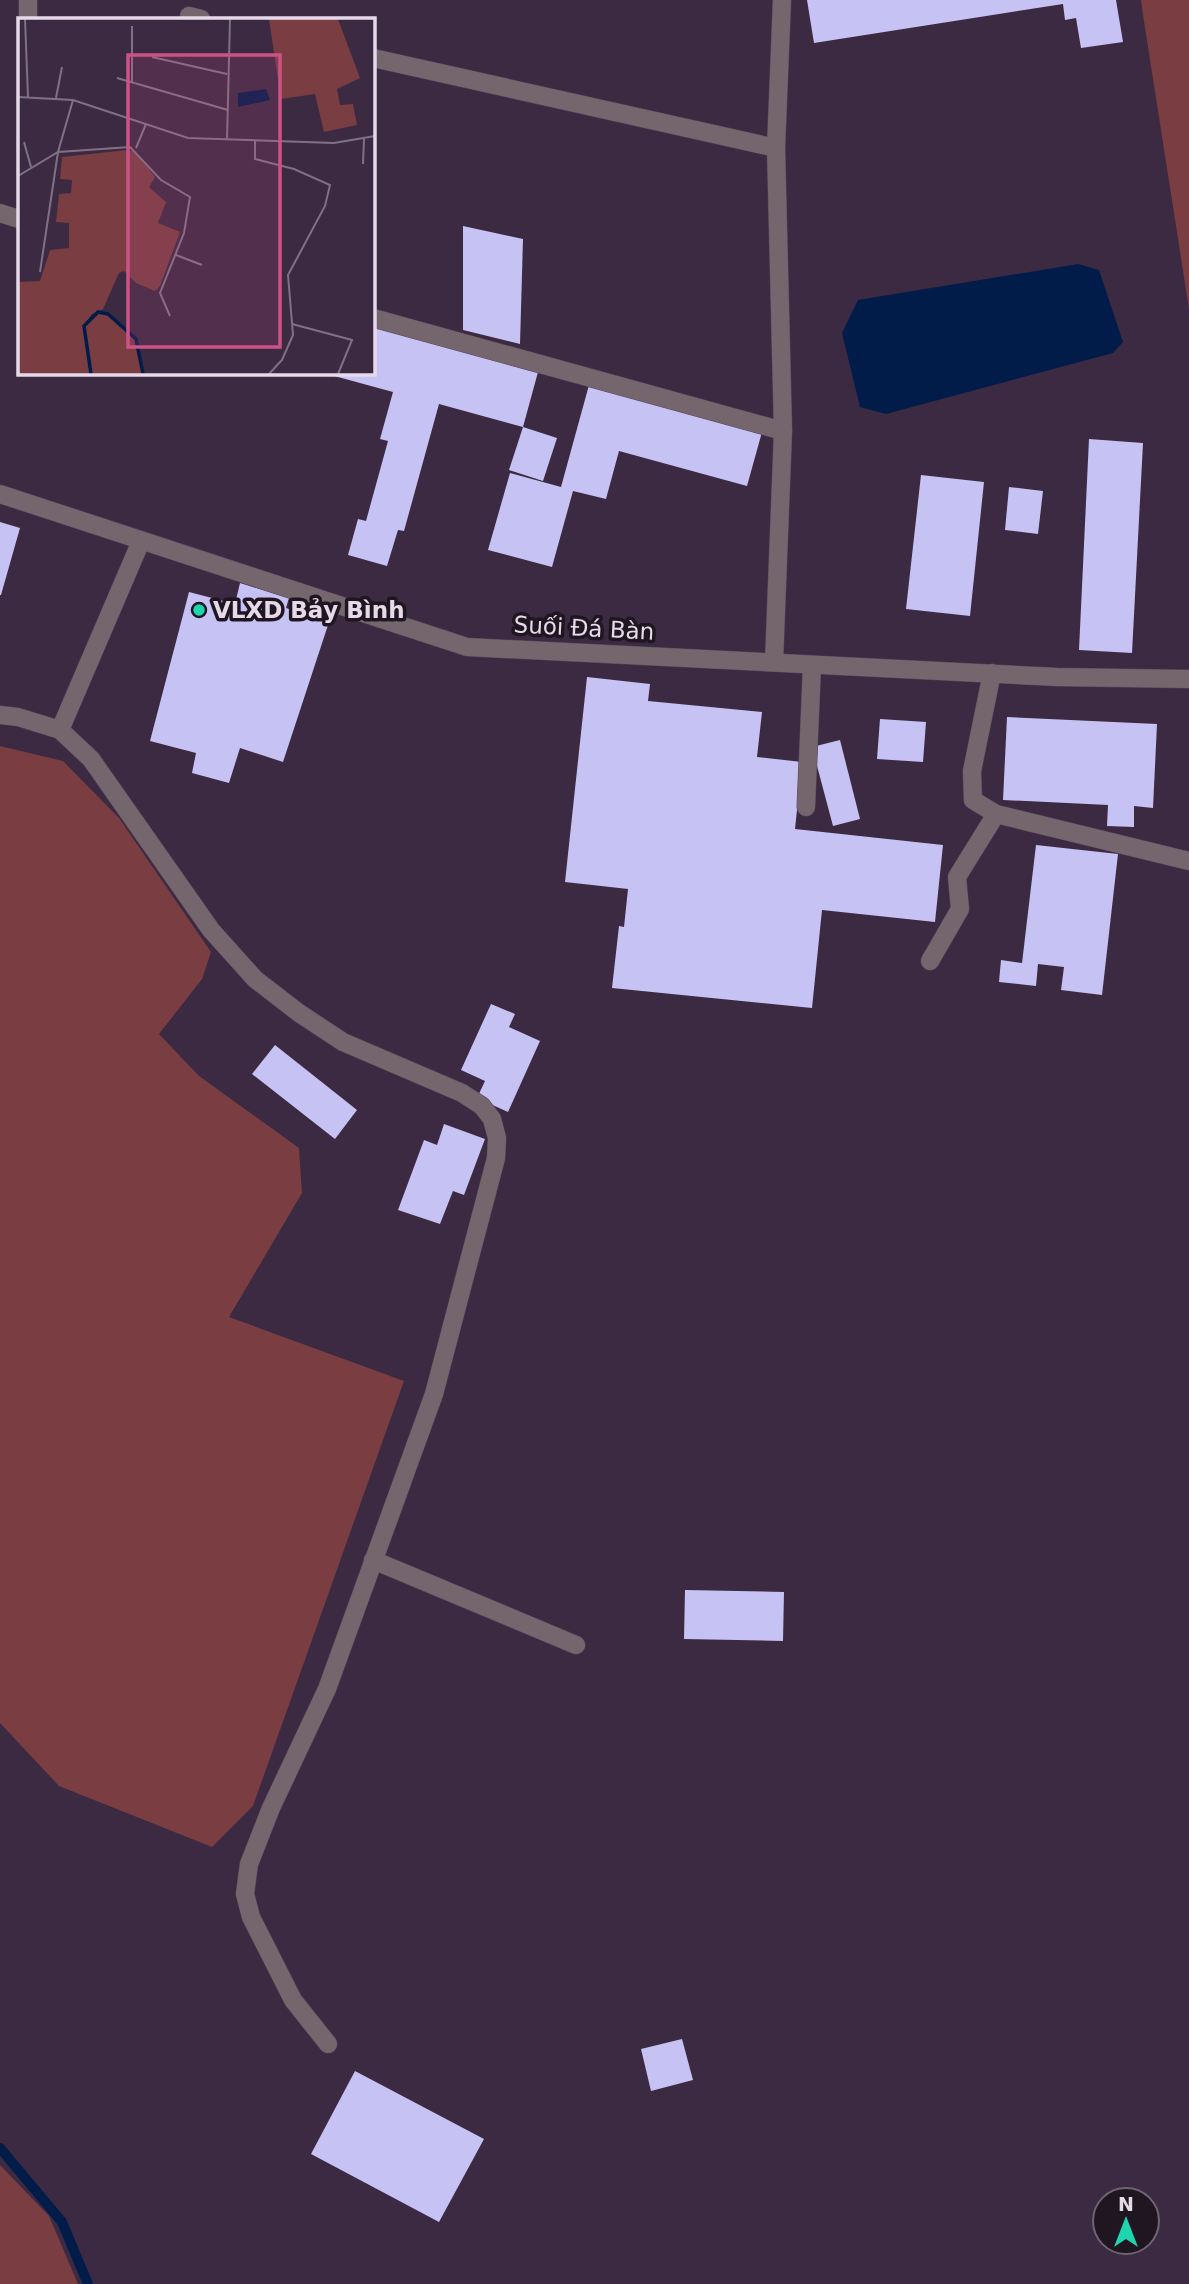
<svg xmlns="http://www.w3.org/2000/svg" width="1189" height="2284" font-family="'DejaVu Sans',sans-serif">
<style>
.green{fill:#793d42}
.water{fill:#021c4a}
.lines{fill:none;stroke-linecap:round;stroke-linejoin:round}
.stream{stroke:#021c4a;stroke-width:10}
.building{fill:#c7c2f4}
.minor-casing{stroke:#57465d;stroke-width:19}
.tertiary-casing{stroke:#57465d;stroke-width:19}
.minor{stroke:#75666e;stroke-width:18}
.tertiary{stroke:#75666e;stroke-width:18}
.poi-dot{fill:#1fd5b0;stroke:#1f1621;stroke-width:2.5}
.labels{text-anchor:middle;stroke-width:7;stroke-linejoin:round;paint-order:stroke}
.poi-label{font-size:23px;font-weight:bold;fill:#e6daea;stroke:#1f1621;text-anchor:start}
.street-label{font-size:23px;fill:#e6daea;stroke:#1f1621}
.inset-river{fill:none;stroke:#021c4a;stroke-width:3.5}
.inset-road{fill:none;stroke:#807085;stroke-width:2}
.view{fill:#cd5286;fill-opacity:0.15;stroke:#cd5286;stroke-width:3.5}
.inset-edge{fill:none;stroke:#e6daea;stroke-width:3.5}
</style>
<rect width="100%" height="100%" fill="#3c2a42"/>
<g class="green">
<path d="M1141,0H1189V309L1143,15Z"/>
<path d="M0,746L63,761L119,818L211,952L202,979L159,1034L199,1076L299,1148L302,1193L229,1317L404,1381L253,1806L212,1847L59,1786L0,1723Z"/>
<path d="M0,2165L49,2216L78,2284H0Z"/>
</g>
<path class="water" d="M1078,264L1099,270L1123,342L1113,353L886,414L860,407L842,333L858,300Z"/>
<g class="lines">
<path class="stream" d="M0,2148L62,2222L88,2284"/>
</g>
<g class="building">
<path d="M807,0H1116L1123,42L1081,48L1076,18L1065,20L1063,4L814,43Z"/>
<path d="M463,226L523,239L520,344L463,330Z"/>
<path d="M373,327L538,372L523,427L439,404L404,531L398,530L387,566L348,555L358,519L366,521L388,441L380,439L393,392L327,374L373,373Z"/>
<path d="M589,385L762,432L747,486L619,451L606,499L573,491L552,567L488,550L510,473L561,487Z"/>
<path d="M523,427L557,438L543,481L509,470Z"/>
<path d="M1089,439L1143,443L1132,653L1079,650Z"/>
<path d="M921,475L984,482L970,616L906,609Z"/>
<path d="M1009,487L1043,491L1038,534L1005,530Z"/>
<path d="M0,522L20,528L1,595H0Z"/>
<path d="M240,583L289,598L286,608L329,622L283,762L240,748L229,783L192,773L196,753L150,741L189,592L235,604Z"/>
<path d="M587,677L650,684L648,701L762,712L757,757L802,762L795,829L943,845L935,922L822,910L812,1008L612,988L619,926L624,927L628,889L565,882Z"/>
<path d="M1007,717L1157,724L1153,808L1134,806V827L1107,826L1108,805L1003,800Z"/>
<path d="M880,719L926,722L923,762L877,759Z"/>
<path d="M840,740L860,819L833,826L812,747Z"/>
<path d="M1036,845L1118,854L1102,995L1061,990L1064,967L1038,964L1036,986L999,982L1001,960L1022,963Z"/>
<path d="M491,1004L515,1014L509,1027L540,1041L508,1112L477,1098L485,1081L461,1070Z"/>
<path d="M275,1045L357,1110L335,1139L252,1074Z"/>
<path d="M444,1124L485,1139L464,1195L453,1191L440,1224L398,1210L424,1140L437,1145Z"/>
<path d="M685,1590L784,1592L783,1641L684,1639Z"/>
<path d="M682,2039L693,2080L651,2091L641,2049Z"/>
<path d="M355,2071L484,2139L439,2222L311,2154Z"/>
</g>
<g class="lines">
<g class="minor-casing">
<g id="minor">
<path d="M189,16L201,19"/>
<path d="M28,19V0"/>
<path d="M373,58L776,148"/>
<path d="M0,213L19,219"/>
<path d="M373,318L783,431"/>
<path d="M774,662L783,431L776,148L782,0"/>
<path d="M992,673L972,771L973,800L996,814L1189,861"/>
<path d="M0,715L18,717L60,730L91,759L211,930L255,979L299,1013L343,1042L462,1093L482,1106L492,1119L497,1138L496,1158L434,1394L327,1689L271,1808L249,1864L245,1894L251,1917L293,2000L328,2044"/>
<path d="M60,730L141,541"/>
<path d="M806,807L812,665"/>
<path d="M930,961L960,909L957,877L996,814"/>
<path d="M373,1560L576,1645"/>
</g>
</g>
<g class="tertiary-casing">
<path id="tertiary" d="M0,494L467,647L1057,677L1189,679"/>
</g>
<use href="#minor" class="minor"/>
<use href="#tertiary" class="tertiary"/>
</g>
<circle class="poi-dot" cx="199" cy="610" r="7"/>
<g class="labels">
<g class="poi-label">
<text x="213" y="618">VLXD Bảy Bình</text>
</g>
<g class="street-label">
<text transform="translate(584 628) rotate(3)" y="8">Suối Đá Bàn</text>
</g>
</g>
<g transform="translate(18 18)">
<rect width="357" height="357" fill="#3c2a42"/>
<path d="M251,1H320L342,60L319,71L322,87L335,86L339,107L306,114L297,76L263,81ZM109,132L118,134L137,159L131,169L148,184L140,205L162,214L142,268L137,273L118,265L106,253L101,255L85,291L74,296L65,308L72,356H0V264L22,263L32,232L51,230V205L38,204L41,176L53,175L54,162L42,161L44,139ZM80,295L89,297L116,320L124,356H74L67,309Z" fill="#793d42"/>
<path d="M248,71L252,82L220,89V75Z" fill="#021c4a"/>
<path class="inset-river" d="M73,356L66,308L80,294L90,296L118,321L125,356"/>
<path class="inset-road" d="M7,1L10,79M134,39L209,56M99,60L210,92M114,65V8M0,79L55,82L170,120L316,125L357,118M38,80L44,49M209,122L212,1M237,123V141L276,151L312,167L307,188L270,257L275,317L264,342L251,356M6,124L13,149M118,130L128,106M345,146L346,121M0,158L40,134L112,129L143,162L172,179L166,215L142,275L152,298M158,237L184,247M22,254L40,134L55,82M274,306L334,322L320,356"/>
<path class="view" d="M110,37H262V329H110Z"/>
<rect width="357" height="357" class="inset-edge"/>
</g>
<g transform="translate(1126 2221)"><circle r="33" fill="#1f1621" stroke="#6f6471" stroke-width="2"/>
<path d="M0-5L12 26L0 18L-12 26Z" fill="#1fd5b0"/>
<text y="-10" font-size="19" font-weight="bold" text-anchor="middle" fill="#e6daea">N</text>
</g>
</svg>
